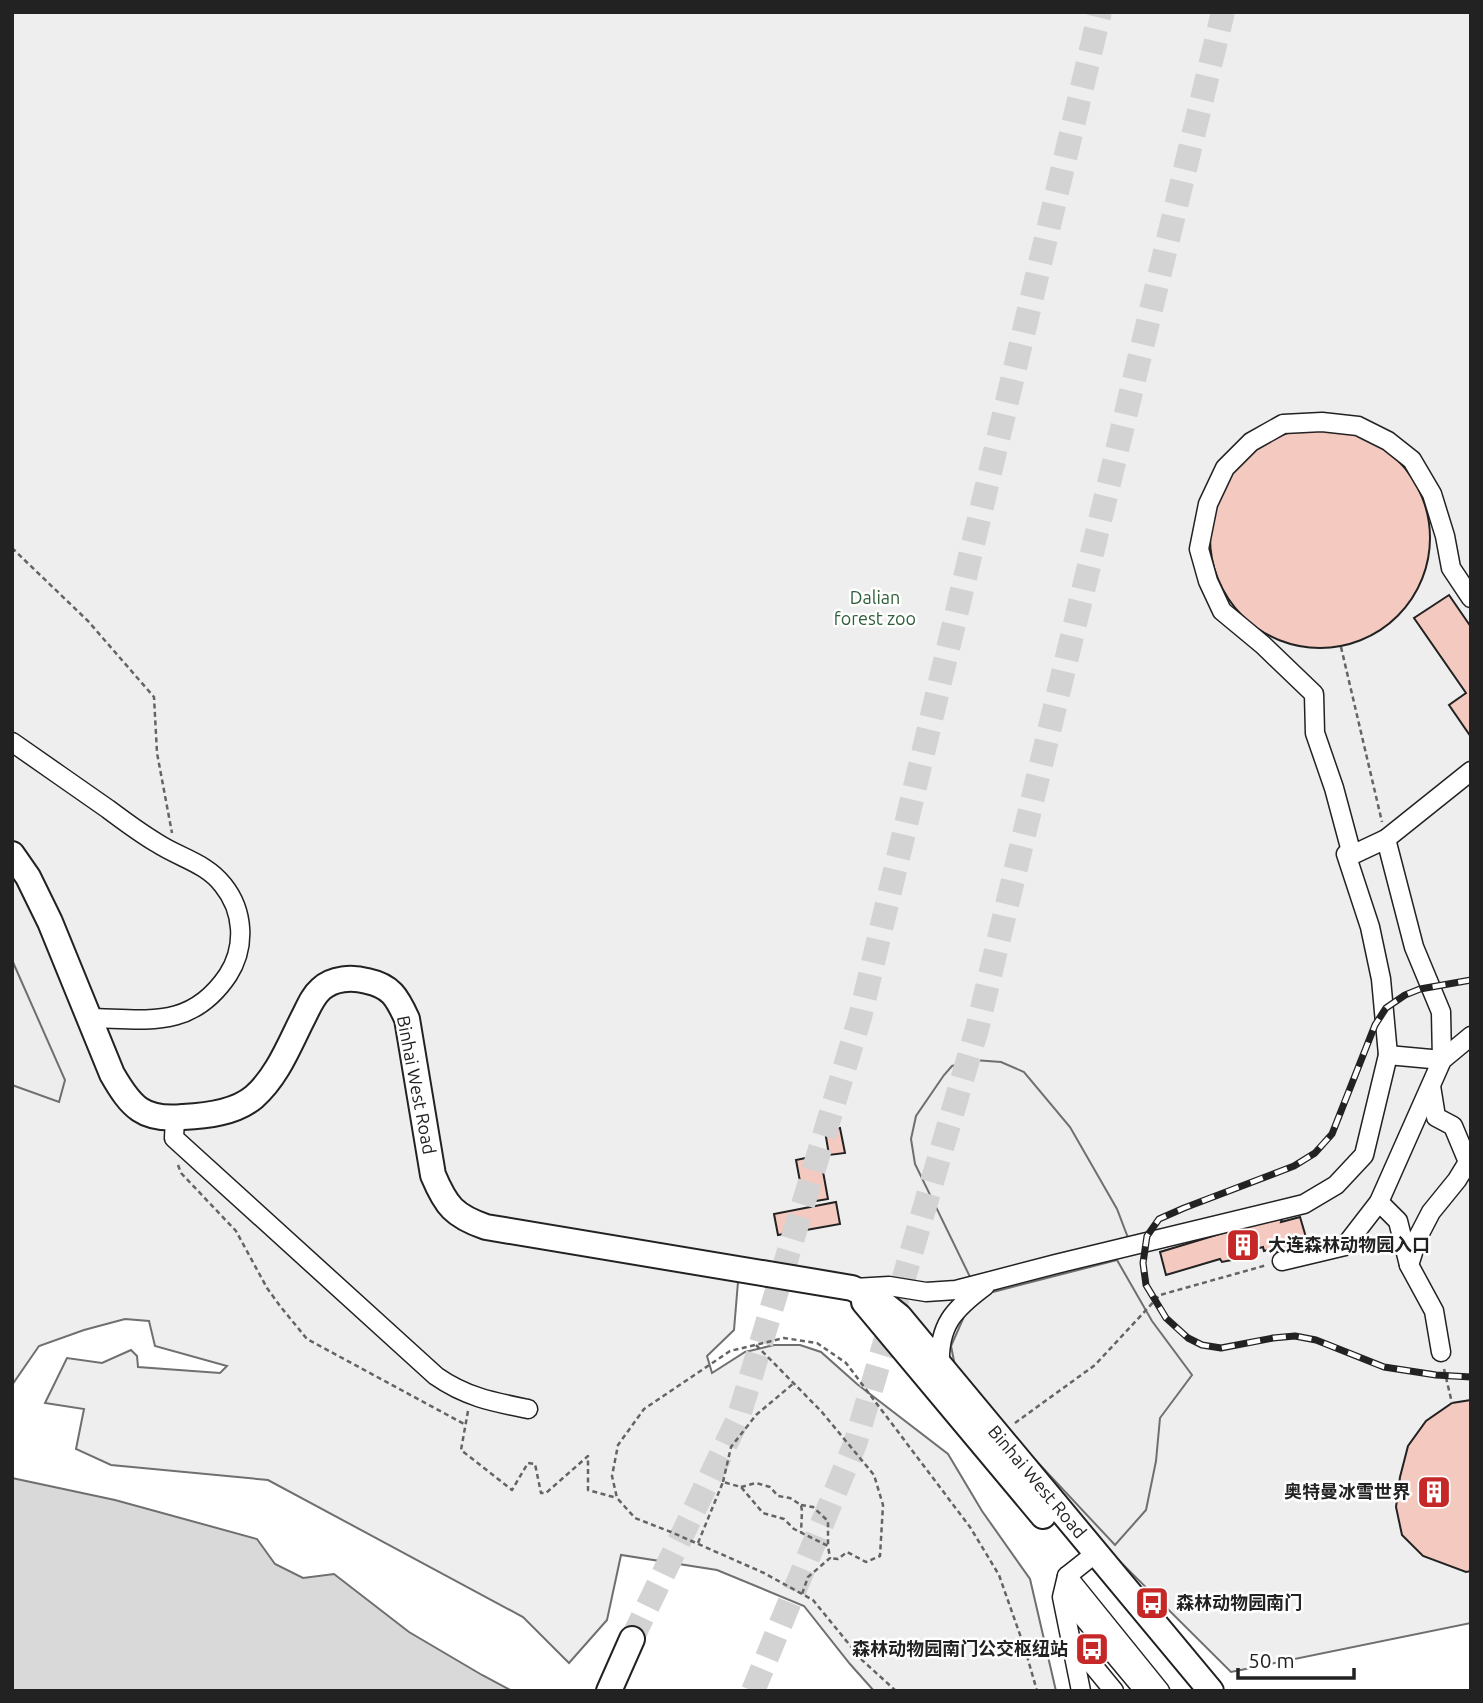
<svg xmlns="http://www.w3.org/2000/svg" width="1483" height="1703" font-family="Ubuntu,'Noto Sans SC',sans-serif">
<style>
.green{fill:#eee;stroke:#6f6f6f;stroke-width:2}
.parking{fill:#ededed;stroke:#6f6f6f;stroke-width:2}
.water{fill:#d9d9d9;stroke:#6f6f6f;stroke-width:2}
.building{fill:#f3c9c0;stroke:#222;stroke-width:2}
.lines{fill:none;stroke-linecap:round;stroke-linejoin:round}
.highway-tunnel{stroke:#d3d3d3;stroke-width:24;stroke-dasharray:24 12;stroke-linecap:butt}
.minor-casing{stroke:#222;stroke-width:21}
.highway-casing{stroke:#222;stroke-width:28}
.path{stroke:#646464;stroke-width:2.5;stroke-dasharray:5 3.5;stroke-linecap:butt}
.minor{stroke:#fff;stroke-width:18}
.highway{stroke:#fff;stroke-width:24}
.rail-casing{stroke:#222;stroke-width:7}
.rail{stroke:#fff;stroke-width:4.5;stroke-dasharray:13;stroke-linecap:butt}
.labels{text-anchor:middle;stroke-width:5;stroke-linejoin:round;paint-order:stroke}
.park-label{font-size:18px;fill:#2f5e38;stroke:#fff}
.street-label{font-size:18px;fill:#222;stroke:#fff}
.poi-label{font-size:18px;font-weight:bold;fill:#222;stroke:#fff;text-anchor:start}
</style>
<rect width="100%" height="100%" fill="#fff"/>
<path class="green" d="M12,12H1471V1623L1231,1672L833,1276L740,1258L734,1330L707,1356L712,1373L745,1352L774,1345H800L821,1352L857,1384L948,1454L982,1511L1030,1579L1056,1691H874L850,1664L804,1606L717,1570L621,1555L607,1620L569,1663L523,1617L268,1480L111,1465L76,1449L84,1409L45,1403L67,1358L102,1363L131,1350L137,1356L138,1367L220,1373L227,1366L155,1346L149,1321L125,1319L84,1330L39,1346L12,1385Z"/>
<g class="parking">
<path d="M12,960L65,1080L59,1102L12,1085Z"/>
<path d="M974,1060L1001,1062L1024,1072L1070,1127L1117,1209L1130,1243L972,1281L915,1164L911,1139L916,1116L944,1075L952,1066Z"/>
<path d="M1117,1260L1152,1321L1192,1375L1160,1418L1156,1461L1146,1510L1115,1545L957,1376L951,1346L966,1312L989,1293Z"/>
</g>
<path class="water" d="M12,1478L115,1500L257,1539L275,1564L303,1578L334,1574L409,1632L482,1675L512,1691H12Z"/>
<g class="building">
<circle cx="1320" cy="538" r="110"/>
<path d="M1449,595L1471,627V737L1449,705L1466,693L1414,618Z"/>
<path d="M840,1128L845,1153L829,1155L825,1131Z"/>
<path d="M820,1155L828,1199L804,1203L796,1160Z"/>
<path d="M836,1202L840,1224L778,1235L774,1214Z"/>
<path d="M1283,1215L1281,1222L1300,1217L1308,1244L1277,1253L1276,1248L1264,1251L1263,1247L1231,1256L1232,1260L1222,1262L1220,1259L1166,1275L1160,1252Z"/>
<path d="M1471,1400V1571L1466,1572L1423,1556L1402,1535L1396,1507L1400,1477L1408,1446L1426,1421L1452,1403Z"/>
</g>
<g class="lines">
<g class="highway-tunnel">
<path d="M632,1639L738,1419L860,1017L1100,12"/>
<path d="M753,1691L855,1444L977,1029L1223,12"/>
</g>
<g class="minor-casing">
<g id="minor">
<path d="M1471,598L1451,568L1445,536L1432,494L1412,460L1388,441L1358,426L1322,422L1283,424L1251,442L1225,468L1208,504L1199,549L1208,581L1222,611L1263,645L1314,694L1315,733L1334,788L1352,855L1386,839L1471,771"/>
<path d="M12,742C44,764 76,787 108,809C124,821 140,833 157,843C180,858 206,863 223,885C244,911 246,947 228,975C191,1030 147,1019 89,1018"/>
<path d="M1346,854L1370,927L1381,979L1388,1055"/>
<path d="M175,1118L174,1138L436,1376C466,1397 493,1402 528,1409"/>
<path d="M1379,1202L1398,1221L1409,1265L1434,1311L1441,1352"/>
<path d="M1282,1261L1345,1246L1379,1202L1442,1060L1471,1036"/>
<path d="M1409,1265L1418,1237L1431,1212L1457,1180L1468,1162L1453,1126L1436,1117L1431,1086"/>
<path d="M854,1288L889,1286L926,1292L956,1290L1056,1264L1304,1204L1336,1185L1364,1155L1388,1055L1442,1060L1441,1012L1414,947L1386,839"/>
<path d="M940,1366C938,1325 954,1309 985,1286"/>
<path d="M1067,1576L1160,1691"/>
<path d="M1069,1588L1071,1603L1142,1688"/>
<path d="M1072,1640L1114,1691"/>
<path d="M1081,1691L1062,1597L1067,1576L1096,1553"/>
</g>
</g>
<g class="highway-casing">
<g id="highway">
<path d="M12,854L28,877L50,922L112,1074C131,1107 143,1121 183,1117C206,1116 235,1113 254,1097C278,1076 290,1043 304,1016C309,1006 313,996 321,989C333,978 352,977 367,981C391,986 397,997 407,1019L433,1175C446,1206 454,1216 486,1227L852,1288L884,1304L899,1316L1211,1691"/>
<path d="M864,1302L1043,1516"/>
<path d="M609,1691L632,1639"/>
</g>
</g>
<g class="path">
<path d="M12,548L88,621L154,697L157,753L172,833"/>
<path d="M1341,647L1382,822"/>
<path d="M178,1165L181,1173L236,1231L267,1288L280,1306L307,1339L466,1425"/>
<path d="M756,1345L821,1411L874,1475L883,1505L880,1556L866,1562L847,1552L838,1559L830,1558"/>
<path d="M1444,1369L1452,1403"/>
<path d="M468,1411L461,1450L512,1490L528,1463L535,1464L541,1493H546L588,1456V1490L617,1498"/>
<path d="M1015,1423L1095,1365L1160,1295L1267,1265"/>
<path d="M723,1482L731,1447L756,1415L794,1383"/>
<path d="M741,1487L756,1483L770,1487L778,1496L790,1498L801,1505L802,1511L801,1532"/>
<path d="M801,1505L813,1507L828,1521V1545"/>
<path d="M698,1543L723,1482L741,1487L763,1513L784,1519L794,1529L828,1546L830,1558L808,1577L802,1594"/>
<path d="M896,1691L862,1660L813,1600L764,1573L671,1532L635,1518L617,1498L612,1476L618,1445L644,1409L730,1351L784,1338L817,1343L846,1363L970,1527L999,1575L1025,1649L1037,1691"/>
</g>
<use href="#minor" class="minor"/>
<use href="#highway" class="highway"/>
<g class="rail-casing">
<path id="rail" d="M1471,980L1420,989L1405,995L1386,1008L1375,1025L1332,1134L1315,1153L1294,1166L1184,1208L1159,1219L1147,1236L1143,1263L1146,1285L1166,1318L1188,1338L1202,1345L1221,1348L1273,1338L1295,1336L1316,1340L1384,1367L1436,1375L1471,1377"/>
</g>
<use href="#rail" class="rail"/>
</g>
<defs>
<g id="building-square" transform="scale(1.75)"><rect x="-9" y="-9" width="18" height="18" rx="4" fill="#c62828" stroke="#fff"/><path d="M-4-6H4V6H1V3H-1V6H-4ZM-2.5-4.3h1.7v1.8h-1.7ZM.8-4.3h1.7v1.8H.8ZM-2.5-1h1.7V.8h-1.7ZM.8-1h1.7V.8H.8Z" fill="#fff"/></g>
<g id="bus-square" transform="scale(1.75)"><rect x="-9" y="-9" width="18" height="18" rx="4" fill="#c62828" stroke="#fff"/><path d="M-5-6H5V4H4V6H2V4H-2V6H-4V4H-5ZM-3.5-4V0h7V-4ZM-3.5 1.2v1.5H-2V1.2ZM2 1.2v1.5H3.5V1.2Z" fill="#fff"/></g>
</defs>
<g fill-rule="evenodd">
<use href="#building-square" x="1243" y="1245"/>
<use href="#building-square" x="1434" y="1492"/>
<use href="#bus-square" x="1152" y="1603"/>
<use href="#bus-square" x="1092" y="1649"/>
</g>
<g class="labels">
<g class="park-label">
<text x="875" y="604">Dalian<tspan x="875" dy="21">forest zoo</tspan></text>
</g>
<g class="street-label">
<text transform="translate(416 1085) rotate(79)" y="6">Binhai West Road</text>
<text transform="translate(1037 1482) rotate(50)" y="6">Binhai West Road</text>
</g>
<g class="poi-label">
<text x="1268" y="1251">大连森林动物园入口</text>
<text x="1410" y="1498" text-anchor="end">奥特曼冰雪世界</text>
<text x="1176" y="1609">森林动物园南门</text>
<text x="1068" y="1655" text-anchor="end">森林动物园南门公交枢纽站</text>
</g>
</g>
<rect width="1483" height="1703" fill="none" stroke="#222222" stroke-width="28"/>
<path d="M1238 1668v10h116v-10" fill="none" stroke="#222222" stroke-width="3.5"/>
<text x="1248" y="1668" font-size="21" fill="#222222" stroke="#ffffff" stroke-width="5" paint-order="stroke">50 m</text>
</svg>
